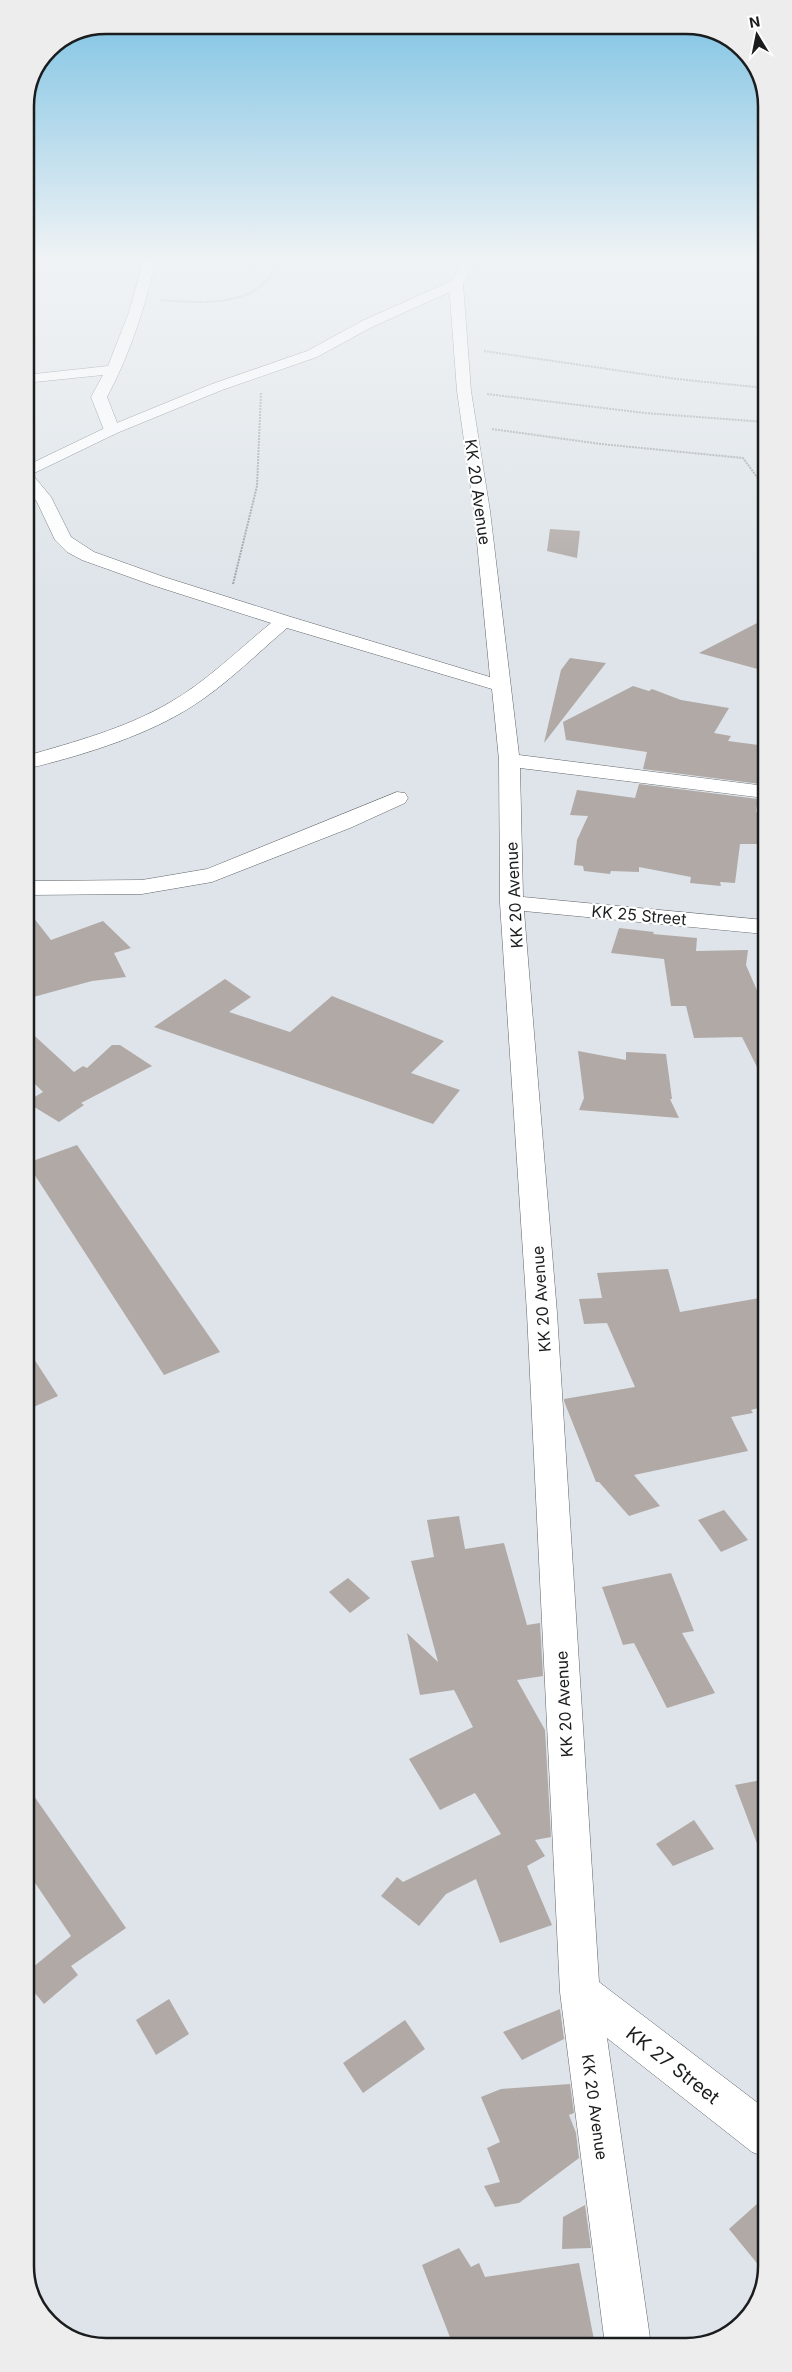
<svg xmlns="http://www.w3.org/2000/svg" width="792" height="2372" font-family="Inter,sans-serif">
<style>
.building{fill:#b0a9a6}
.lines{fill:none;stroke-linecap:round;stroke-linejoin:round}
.minor-casing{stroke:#606569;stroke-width:1}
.secondary-casing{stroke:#606569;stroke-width:1}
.path{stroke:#9ea2a6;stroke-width:2;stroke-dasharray:2 1;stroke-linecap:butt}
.minor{fill:#fff;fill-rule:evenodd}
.secondary{fill:#fff;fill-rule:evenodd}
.labels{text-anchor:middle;stroke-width:4.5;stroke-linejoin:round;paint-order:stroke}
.street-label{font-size:16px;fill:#1a1c1e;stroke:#fff}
.near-street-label{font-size:19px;fill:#1a1c1e;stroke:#fff}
.rim{fill:none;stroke:#1a1c1e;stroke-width:2.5}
</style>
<rect width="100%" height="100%" fill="#dee4e9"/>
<g class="building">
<path d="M550,529L580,531L577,558L547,551Z"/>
<path d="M765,619V671L699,653Z"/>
<path d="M570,658L606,663L544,743L561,670Z"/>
<path d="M633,686L649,691L652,689L681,700L729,708L714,733L731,736L728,741L765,746L760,784L643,769L647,752L566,740L563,722Z"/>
<path d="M639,784L758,799L756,812L765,813V844H740L735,883L720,882L721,886L690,883L691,877L639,867V872L611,871L610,874L584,871L583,866L574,865L577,840L588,816L570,815L577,790L635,798Z"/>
<path d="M26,908L51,940L103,921L131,948L114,953L126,977L92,981L26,999Z"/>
<path d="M619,928L654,932L653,934L697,938L696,951L748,950L746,965L765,1009L766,1085L742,1037L694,1038L686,1006H671L664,959L611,953Z"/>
<path d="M225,979L251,997L229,1012L290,1032L332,996L444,1041L411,1073L460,1090L433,1124L154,1027Z"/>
<path d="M26,1028L74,1072L83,1066L87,1068L112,1045H120L152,1066L81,1103L84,1105L59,1122L26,1102L43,1092L26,1075Z"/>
<path d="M578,1051L626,1060V1052L666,1054L672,1099H670L679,1118L579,1110L584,1098Z"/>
<path d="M77,1145L220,1352L164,1375L27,1163Z"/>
<path d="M668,1269L680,1312L766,1297V1406L751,1410L753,1413L731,1417L748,1451L634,1475L660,1506L629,1516L599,1482H596L564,1401V1399L635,1387L607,1323L584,1324L579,1299L602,1298L597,1273Z"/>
<path d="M27,1348L58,1396L27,1410Z"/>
<path d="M724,1510L748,1540L721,1552L698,1520Z"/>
<path d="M459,1516L465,1549L504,1543L527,1625L540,1623L543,1676L517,1680L545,1730L551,1837L535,1840L545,1856L527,1866L552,1925L500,1943L476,1879L446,1894L419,1926L381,1896L397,1877L403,1882L501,1834L475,1793L440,1810L409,1759L473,1727L454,1690L420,1695L407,1633L438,1662L411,1561L434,1557L427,1520Z"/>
<path d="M671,1573L694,1631L682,1633L715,1693L667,1708L634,1643L623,1645L602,1587Z"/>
<path d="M348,1578L370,1598L350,1613L329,1592Z"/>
<path d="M766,1779V1862H764L735,1785Z"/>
<path d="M27,1786L126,1928L71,1966L78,1975L44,2004L34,1992L27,1997V1972L71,1936L27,1871Z"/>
<path d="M694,1820L714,1849L673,1866L656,1844Z"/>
<path d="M169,1999L189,2034L156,2055L136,2020Z"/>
<path d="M560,2009L564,2039L522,2060L503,2032Z"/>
<path d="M405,2020L425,2049L363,2093L343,2063Z"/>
<path d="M570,2084L574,2113L569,2115L576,2133L579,2158L519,2203L495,2207L484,2186L500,2182L487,2148L500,2142L481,2097L501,2089Z"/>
<path d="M767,2195V2266L765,2273L729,2229Z"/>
<path d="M585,2205L591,2248L562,2249L563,2217Z"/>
<path d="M459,2248L471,2267L479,2263L485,2277L579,2263L595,2345H453L422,2265Z"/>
</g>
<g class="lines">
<g class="minor-casing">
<g id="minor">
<path d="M144,259H156C145,308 130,354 107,397L120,430L112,435L104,430L91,397L103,375L25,383V375L108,366L129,312Z"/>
<path d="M456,280L463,284L471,391L490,511L519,755L765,786V798L520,768L523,897L765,920V934L524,911L557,1313L599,1982L767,2110V2158L752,2152L607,2038L651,2345H605L560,1992L527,1313L500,903L499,760L492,689L287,628C259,652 233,678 203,699C154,734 84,755 26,769V756C74,742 124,729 169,703C206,682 238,650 271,623L152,585L82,560L67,552L55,540L37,502L26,487V472L32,474L51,497L71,537L94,552L164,577L291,617L490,677L474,511L457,391L449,284Z"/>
<path d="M397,792L405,793L408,798L405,803L350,828L212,882L142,894L26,895V881L142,880L207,869Z"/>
</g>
</g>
<g class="secondary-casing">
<path id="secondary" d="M466,259H478L461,287L372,327L317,357L222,390L117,433L26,477V466L107,427L212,384L307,351L362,321L451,281Z"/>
</g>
<g class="path">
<path d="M753,259L765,287"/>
<path d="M161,300C201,303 264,309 278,259"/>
<path d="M484,351L677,379L765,388"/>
<path d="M487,394L645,413L765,422"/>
<path d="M492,429L601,444L743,458L757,477L765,478"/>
<path d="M233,584L257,486L261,393"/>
</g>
<use href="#minor" class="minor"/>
<use href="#secondary" class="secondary"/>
</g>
<linearGradient id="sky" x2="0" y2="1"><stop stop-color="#7cc2e3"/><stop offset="0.44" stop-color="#f0f3f5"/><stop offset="1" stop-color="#f0f3f5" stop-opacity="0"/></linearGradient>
<rect width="792" height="591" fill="url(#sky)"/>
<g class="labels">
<g class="street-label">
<text transform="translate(478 492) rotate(82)" y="6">KK 20 Avenue</text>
<text transform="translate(514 895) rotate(-93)" y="6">KK 20 Avenue</text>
<text transform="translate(639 915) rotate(5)" y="6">KK 25 Street</text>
<text transform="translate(541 1299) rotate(-94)" y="6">KK 20 Avenue</text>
<text transform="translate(564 1704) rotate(-93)" y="6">KK 20 Avenue</text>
<text transform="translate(595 2107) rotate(82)" y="6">KK 20 Avenue</text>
</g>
<g class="near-street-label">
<text transform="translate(673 2065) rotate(38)" y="7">KK 27 Street</text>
</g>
</g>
<path d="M0 0H792V2372H0ZM106 34H686A72 72 0 0 1 758 106V2266A72 72 0 0 1 686 2338H106A72 72 0 0 1 34 2266V106A72 72 0 0 1 106 34Z" fill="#ededed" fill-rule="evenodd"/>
<path class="rim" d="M106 34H686A72 72 0 0 1 758 106V2266A72 72 0 0 1 686 2338H106A72 72 0 0 1 34 2266V106A72 72 0 0 1 106 34Z"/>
<g transform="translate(757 35) rotate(350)" stroke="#ffffff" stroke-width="4" paint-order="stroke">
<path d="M0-4L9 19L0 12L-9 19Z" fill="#1a1c1e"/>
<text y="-8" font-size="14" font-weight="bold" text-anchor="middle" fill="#1a1c1e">N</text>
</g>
</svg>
